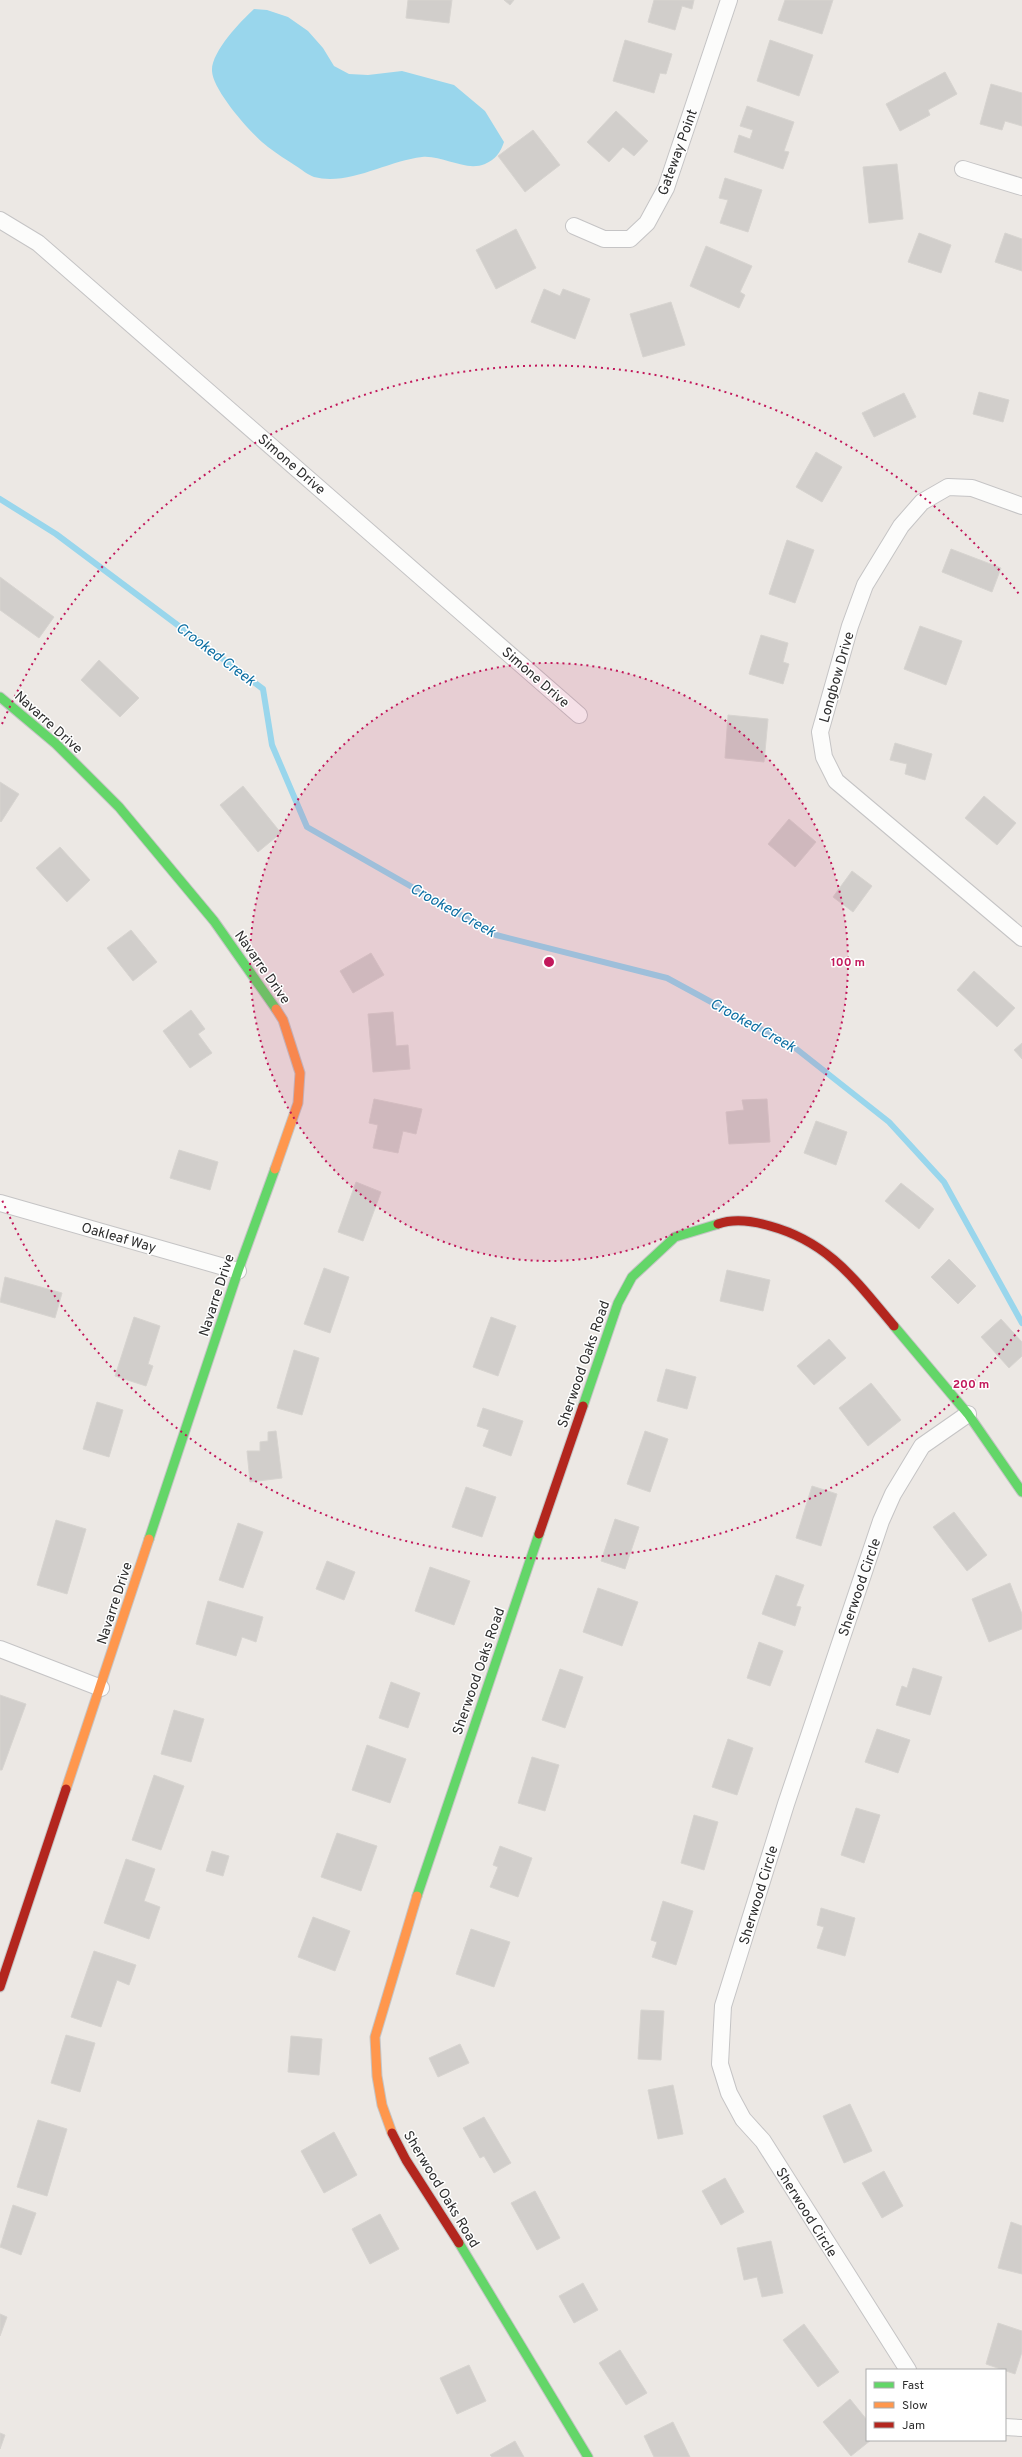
<svg xmlns="http://www.w3.org/2000/svg" width="1022" height="2457" font-family="Overpass,sans-serif">
<style>
.water{fill:#99d6ec}
.lines{fill:none;stroke-linecap:round;stroke-linejoin:round}
.stream{stroke:#99d6ec;stroke-width:6}
.building{fill:#d1cecb;stroke:#d7d4d0}
.street-casing{stroke:#c5c4c5;stroke-width:18}
.fast-casing{stroke:#c5c4c5;stroke-width:11}
.slow-casing{stroke:#c5c4c5;stroke-width:11}
.jam-casing{stroke:#c5c4c5;stroke-width:11}
.street{stroke:#fcfcfb;stroke-width:16}
.fast{stroke:#63d668;stroke-width:9}
.slow{stroke:#ff974d;stroke-width:9}
.jam{stroke:#b3261e;stroke-width:9}
.ring{fill:none;stroke:#c2185b;stroke-width:2;stroke-dasharray:2 4}
.labels{text-anchor:middle;stroke-width:3;stroke-linejoin:round;paint-order:stroke}
.street-label{font-size:14px;fill:#2e2e2e;stroke:#fff}
.water-label{font-size:15px;font-style:italic;fill:#0d6fa3;stroke:#fff}
.centre{fill:#c2185b;stroke:#fff;stroke-width:2}
.ring-label{font-size:12px;text-anchor:middle;font-weight:bold;fill:#c2185b;stroke:#fff;stroke-width:3;stroke-linejoin:round;paint-order:stroke}
</style>
<rect width="100%" height="100%" fill="#ece8e4"/>
<path class="water" d="M254,9L267,10L288,17L308,31L323,48L334,66L349,74L368,75L402,71L454,85L485,111L504,142C500,153 496,159 485,164C465,172 443,155 422,157C387,161 349,186 314,177C308,175 301,169 296,166C287,160 277,154 268,147C252,135 213,91 212,71C211,52 241,21 254,9Z"/>
<g class="lines">
<path class="stream" d="M0,499L56,534L263,689L272,745L307,827L496,935L667,978L794,1047L889,1122L944,1182L1022,1323"/>
</g>
<g class="building">
<path d="M408,0H452L449,23L406,18Z"/>
<path d="M504,0H514L510,5Z"/>
<path d="M654,0H694L692,9L682,6L675,30L648,22Z"/>
<path d="M785,0H833L822,34L778,20Z"/>
<path d="M625,40L672,54L666,74L660,73L654,93L613,81Z"/>
<path d="M770,40L813,55L799,96L757,81Z"/>
<path d="M945,72L957,94L928,110L930,115L900,131L886,104Z"/>
<path d="M991,84L1022,93V126L1005,121L1002,130L980,124Z"/>
<path d="M747,106L794,122L784,151L789,152L783,169L734,152L739,135L750,139L753,130L740,126Z"/>
<path d="M616,111L648,141L634,156L623,147L609,162L587,142Z"/>
<path d="M533,130L560,165L525,192L498,156Z"/>
<path d="M897,164L903,219L869,223L863,167Z"/>
<path d="M725,178L762,190L748,232L720,223L728,200L719,198Z"/>
<path d="M516,229L536,268L496,289L476,250Z"/>
<path d="M919,233L951,245L941,273L908,262Z"/>
<path d="M1005,233L1022,239V271L995,262Z"/>
<path d="M706,246L752,266L740,292L745,295L739,308L690,286Z"/>
<path d="M544,289L560,296L563,289L590,299L575,339L531,322Z"/>
<path d="M671,302L685,345L643,357L630,314Z"/>
<path d="M979,392L1009,400L1003,422L973,414Z"/>
<path d="M904,393L916,417L874,437L862,413Z"/>
<path d="M816,452L842,467L822,502L796,487Z"/>
<path d="M787,540L814,550L795,603L769,594Z"/>
<path d="M951,549L1001,568L992,592L942,572Z"/>
<path d="M0,577L54,617L39,638L0,610Z"/>
<path d="M920,626L962,641L946,685L904,669Z"/>
<path d="M761,635L788,643L783,662L789,664L783,684L749,674Z"/>
<path d="M99,660L139,698L120,717L81,680Z"/>
<path d="M728,715L768,719L764,762L725,758Z"/>
<path d="M895,743L932,754L925,780L905,774L907,764L890,760Z"/>
<path d="M0,782L19,794L1,822L0,821Z"/>
<path d="M243,786L281,833L258,852L220,805Z"/>
<path d="M984,796L1016,823L997,845L965,818Z"/>
<path d="M789,819L816,842L795,867L768,844Z"/>
<path d="M60,847L90,880L67,902L36,868Z"/>
<path d="M852,871L872,886L853,912L833,897Z"/>
<path d="M131,930L157,962L133,981L107,948Z"/>
<path d="M371,953L384,975L353,993L340,971Z"/>
<path d="M974,971L1015,1008L997,1027L957,990Z"/>
<path d="M191,1010L205,1029L198,1034L212,1053L190,1068L163,1031Z"/>
<path d="M393,1012L396,1046L408,1045L410,1069L373,1072L368,1014Z"/>
<path d="M1022,1043V1059L1014,1050Z"/>
<path d="M374,1099L422,1109L416,1134L403,1131L398,1153L373,1148L378,1125L369,1123Z"/>
<path d="M767,1099L770,1142L729,1144L726,1112L744,1110L742,1100Z"/>
<path d="M816,1121L847,1132L836,1165L804,1153Z"/>
<path d="M179,1150L218,1162L210,1190L170,1178Z"/>
<path d="M356,1182L381,1192L363,1241L338,1232Z"/>
<path d="M901,1183L934,1209L919,1229L885,1201Z"/>
<path d="M949,1259L976,1286L958,1304L931,1277Z"/>
<path d="M324,1268L349,1277L330,1333L304,1324Z"/>
<path d="M727,1270L770,1280L763,1311L720,1301Z"/>
<path d="M5,1277L62,1293L55,1318L0,1302Z"/>
<path d="M134,1317L160,1326L148,1364L153,1366L146,1386L115,1376Z"/>
<path d="M491,1317L516,1326L498,1376L473,1367Z"/>
<path d="M1001,1319L1022,1342V1356L1009,1368L981,1337Z"/>
<path d="M829,1339L846,1358L814,1385L797,1366Z"/>
<path d="M294,1350L319,1358L302,1415L277,1408Z"/>
<path d="M666,1369L696,1377L687,1409L657,1401Z"/>
<path d="M871,1383L901,1420L868,1446L839,1408Z"/>
<path d="M97,1402L123,1410L109,1457L83,1449Z"/>
<path d="M483,1408L523,1421L511,1456L483,1446L489,1430L477,1426Z"/>
<path d="M276,1431L282,1478L250,1482L247,1451H260V1442L268,1441V1432Z"/>
<path d="M645,1431L668,1439L650,1492L627,1484Z"/>
<path d="M812,1486L837,1494L821,1546L796,1538Z"/>
<path d="M466,1487L496,1497L482,1537L452,1527Z"/>
<path d="M954,1512L987,1555L967,1571L933,1527Z"/>
<path d="M615,1519L639,1527L625,1569L601,1561Z"/>
<path d="M56,1520L86,1529L67,1594L37,1585Z"/>
<path d="M238,1523L263,1532L243,1588L219,1580Z"/>
<path d="M327,1561L355,1572L344,1600L316,1589Z"/>
<path d="M430,1567L470,1581L454,1625L415,1611Z"/>
<path d="M776,1575L804,1585L796,1606L801,1607L795,1626L762,1614Z"/>
<path d="M1010,1583L1022,1614V1629L989,1642L972,1599Z"/>
<path d="M598,1588L638,1602L622,1646L583,1632Z"/>
<path d="M208,1601L263,1617L256,1642L242,1637L236,1656L196,1644Z"/>
<path d="M759,1642L783,1651L770,1686L747,1678Z"/>
<path d="M913,1668L942,1677L930,1715L896,1705L902,1686L907,1688Z"/>
<path d="M560,1669L583,1677L565,1728L542,1720Z"/>
<path d="M391,1682L420,1693L408,1728L379,1718Z"/>
<path d="M0,1695L26,1704L2,1770H0Z"/>
<path d="M174,1710L204,1719L191,1762L161,1754Z"/>
<path d="M877,1729L910,1740L898,1773L865,1762Z"/>
<path d="M728,1739L753,1748L737,1795L712,1787Z"/>
<path d="M367,1745L406,1759L390,1803L352,1790Z"/>
<path d="M532,1757L559,1765L545,1811L518,1803Z"/>
<path d="M154,1775L184,1786L161,1850L132,1840Z"/>
<path d="M856,1808L880,1815L864,1863L841,1855Z"/>
<path d="M694,1815L718,1822L704,1870L681,1863Z"/>
<path d="M337,1833L377,1846L361,1891L321,1877Z"/>
<path d="M500,1846L532,1858L518,1897L490,1887L498,1867L493,1865Z"/>
<path d="M212,1851L229,1856L223,1876L206,1871Z"/>
<path d="M126,1859L155,1869L144,1901L160,1907L149,1939L104,1923Z"/>
<path d="M663,1901L693,1911L676,1965L652,1957L657,1942L651,1940Z"/>
<path d="M821,1908L855,1918L845,1956L817,1948L824,1927L817,1925Z"/>
<path d="M313,1917L350,1931L335,1971L298,1957Z"/>
<path d="M471,1929L510,1942L494,1987L456,1974Z"/>
<path d="M94,1951L136,1965L129,1985L117,1980L101,2027L71,2017Z"/>
<path d="M641,2010L664,2011L661,2060L638,2059Z"/>
<path d="M66,2035L95,2043L80,2092L51,2083Z"/>
<path d="M291,2036L322,2039L319,2075L288,2072Z"/>
<path d="M460,2044L469,2063L438,2077L429,2058Z"/>
<path d="M673,2085L683,2134L658,2139L648,2090Z"/>
<path d="M850,2104L872,2151L844,2163L823,2116Z"/>
<path d="M484,2117L511,2163L494,2173L484,2156L480,2158L463,2128Z"/>
<path d="M38,2120L67,2129L47,2196L17,2187Z"/>
<path d="M334,2132L357,2175L324,2193L301,2151Z"/>
<path d="M884,2171L903,2206L882,2218L862,2183Z"/>
<path d="M725,2178L744,2212L721,2225L702,2191Z"/>
<path d="M535,2191L560,2238L537,2250L511,2203Z"/>
<path d="M13,2205L36,2213L21,2255L0,2247Z"/>
<path d="M380,2214L399,2249L370,2264L352,2229Z"/>
<path d="M1011,2222L1022,2226V2274L998,2268Z"/>
<path d="M771,2241L783,2293L762,2297L757,2277L744,2280L737,2248Z"/>
<path d="M583,2283L598,2310L574,2323L559,2296Z"/>
<path d="M0,2314L7,2317L0,2336Z"/>
<path d="M998,2323L1022,2331V2352L1015,2374L986,2364Z"/>
<path d="M804,2324L839,2372L818,2387L783,2340Z"/>
<path d="M620,2350L647,2393L626,2405L599,2363Z"/>
<path d="M469,2365L486,2401L457,2414L440,2378Z"/>
<path d="M850,2399L867,2420V2440H871L851,2456L823,2422Z"/>
<path d="M673,2422L690,2457H654L644,2436Z"/>
<path d="M0,2433L5,2435L0,2449Z"/>
<path d="M515,2441L524,2457H492L490,2455Z"/>
</g>
<g class="lines">
<g class="street-casing">
<g id="street">
<path d="M963,169L1022,187"/>
<path d="M0,220L38,243L579,715"/>
<path d="M574,226L604,239H630L647,223L666,188L729,0"/>
<path d="M1022,506L972,488L948,487L922,502L901,526L865,585L850,626L820,732L824,757L836,781L1022,938"/>
<path d="M0,1203L238,1271"/>
<path d="M0,1649L101,1688"/>
<path d="M908,2370L763,2141L743,2119L729,2093L720,2064L723,2006L786,1804L881,1521L893,1494L922,1446L968,1414"/>
<path d="M1005,2427L1022,2428"/>
</g>
</g>
<g class="fast-casing">
<g id="fast">
<path d="M0,697L56,744L119,807L214,921L276,1009"/>
<path d="M894,1326L968,1414L1022,1492"/>
<path d="M583,1406L618,1303L632,1277L675,1237L718,1224"/>
<path d="M149,1539L238,1271L275,1169"/>
<path d="M417,1896L539,1534"/>
<path d="M459,2243L588,2457"/>
</g>
</g>
<g class="slow-casing">
<g id="slow">
<path d="M275,1169L298,1103L300,1073L283,1020L276,1009"/>
<path d="M66,1789L149,1539"/>
<path d="M392,2133L382,2105L377,2076L375,2037L417,1896"/>
</g>
</g>
<g class="jam-casing">
<g id="jam">
<path d="M718,1224C735,1218 753,1221 770,1226C829,1242 856,1281 894,1326"/>
<path d="M539,1534L583,1406"/>
<path d="M0,1987L66,1789"/>
<path d="M392,2133L406,2160L459,2243"/>
</g>
</g>
<use href="#street" class="street"/>
<use href="#fast" class="fast"/>
<use href="#slow" class="slow"/>
<use href="#jam" class="jam"/>
</g>
<circle cx="549" cy="962" r="299" fill="#c2185b" fill-opacity=".12"/>
<g class="ring">
<circle cx="549" cy="962" r="299"/>
<path d="M1019 1330A597 597 0 0 1 2 1200M2 724A597 597 0 0 1 1019 594"/>
</g>
<g class="labels">
<g class="street-label">
<text transform="translate(677 152) rotate(-70)" y="5">Gateway Point</text>
<text transform="translate(292 464) rotate(41)" y="5">Simone Drive</text>
<text transform="translate(536 677) rotate(41)" y="5">Simone Drive</text>
<text transform="translate(836 677) rotate(-74)" y="5">Longbow Drive</text>
<text transform="translate(49 722) rotate(42)" y="5">Navarre Drive</text>
<text transform="translate(263 967) rotate(55)" y="5">Navarre Drive</text>
<text transform="translate(119 1237) rotate(16)" y="5">Oakleaf Way</text>
<text transform="translate(216 1295) rotate(-72)" y="5">Navarre Drive</text>
<text transform="translate(583 1364) rotate(-71)" y="5">Sherwood Oaks Road</text>
<text transform="translate(859 1587) rotate(-71)" y="5">Sherwood Circle</text>
<text transform="translate(114 1603) rotate(-72)" y="5">Navarre Drive</text>
<text transform="translate(478 1671) rotate(-71)" y="5">Sherwood Oaks Road</text>
<text transform="translate(758 1895) rotate(-73)" y="5">Sherwood Circle</text>
<text transform="translate(442 2189) rotate(59)" y="5">Sherwood Oaks Road</text>
<text transform="translate(807 2212) rotate(58)" y="5">Sherwood Circle</text>
</g>
<g class="water-label">
<text transform="translate(216 654) rotate(37)" y="5">Crooked Creek</text>
<text transform="translate(453 910) rotate(29)" y="5">Crooked Creek</text>
<text transform="translate(753 1025) rotate(29)" y="5">Crooked Creek</text>
</g>
</g>
<circle cx="549" cy="962" r="6" class="centre"/>
<g class="ring-label">
<text x="848" y="966">100 m</text>
<text x="971" y="1388">200 m</text>
</g>
<rect x="866" y="2369" width="140" height="72" fill="#ffffff" stroke="#ababab"/>
<rect x="874" y="2382" width="20" height="6" fill="#63d668" stroke="#ababab"/>
<text x="902" y="2389" font-size="12" fill="#2e2e2e">Fast</text>
<rect x="874" y="2402" width="20" height="6" fill="#ff974d" stroke="#ababab"/>
<text x="902" y="2409" font-size="12" fill="#2e2e2e">Slow</text>
<rect x="874" y="2422" width="20" height="6" fill="#b3261e" stroke="#ababab"/>
<text x="902" y="2429" font-size="12" fill="#2e2e2e">Jam</text>
</svg>
